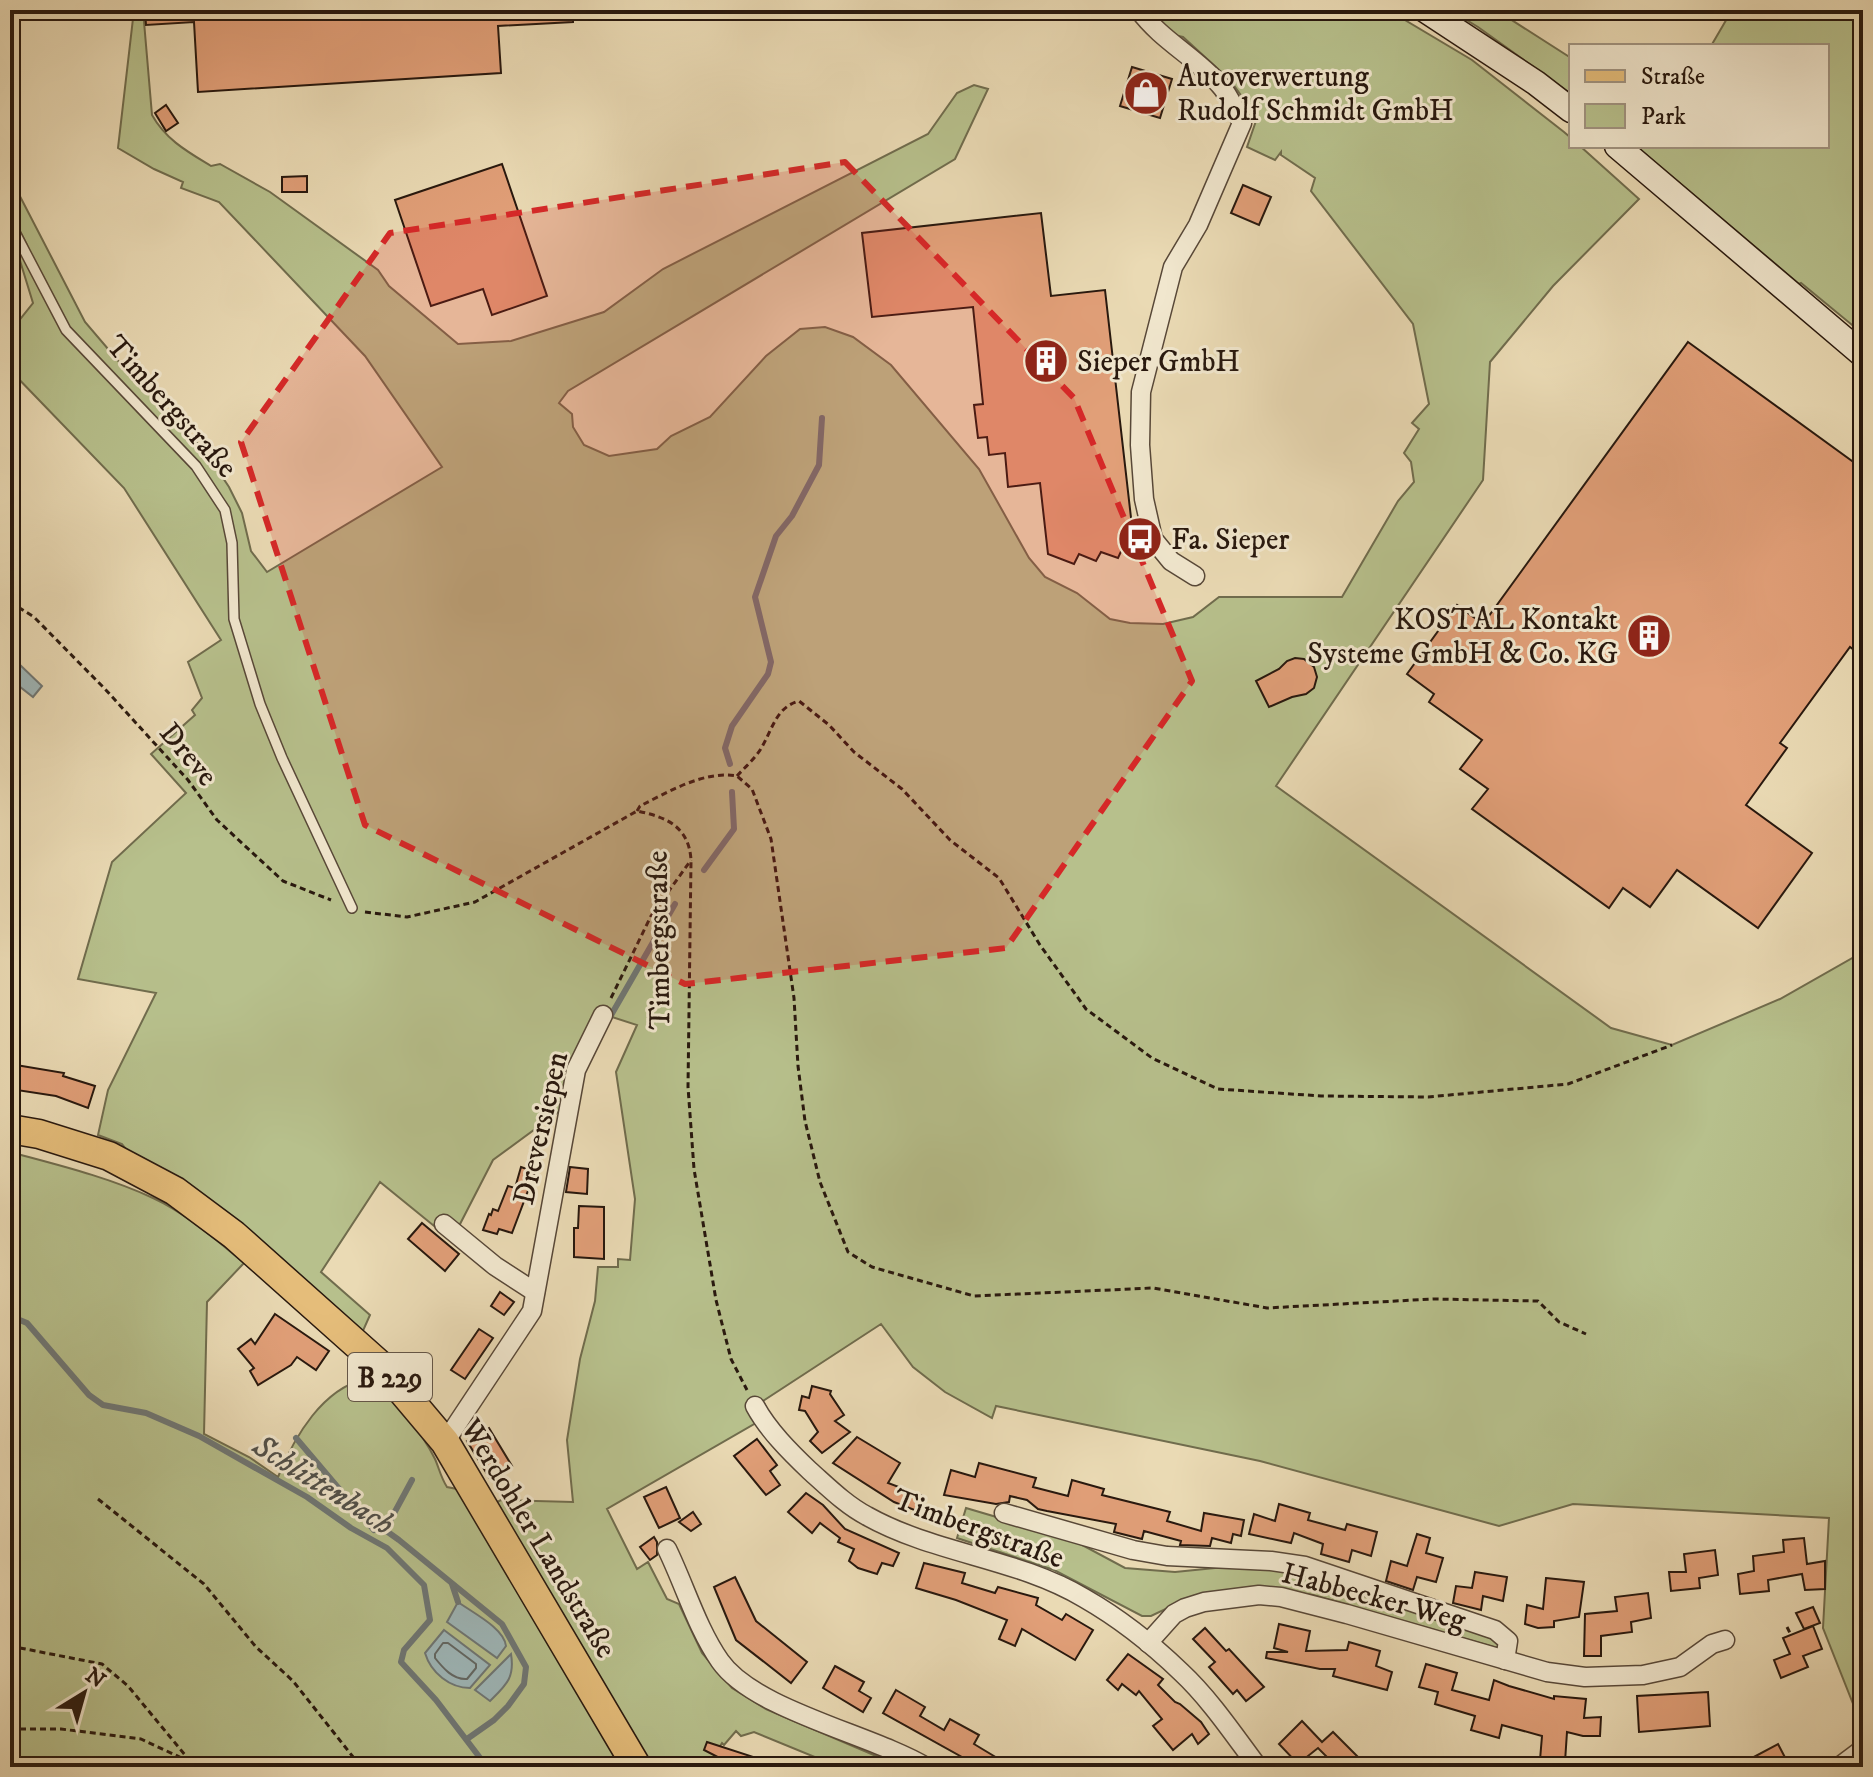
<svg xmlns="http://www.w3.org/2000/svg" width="1873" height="1777" font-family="'IM FELL DW Pica',serif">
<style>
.green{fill:#b7c08c;stroke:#706c4d;stroke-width:2}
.water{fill:#9eb7b9;stroke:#6f7775;stroke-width:2}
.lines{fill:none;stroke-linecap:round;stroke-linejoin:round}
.shore{stroke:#636864;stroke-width:2}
.stream{stroke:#6f7775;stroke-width:6}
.building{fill:#e19f78;stroke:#28180e;stroke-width:2}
.service-casing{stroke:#584838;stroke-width:12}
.minor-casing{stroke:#584838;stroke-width:21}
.secondary-casing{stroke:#28180e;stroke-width:27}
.primary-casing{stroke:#28180e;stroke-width:31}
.path{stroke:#28180e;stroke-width:3;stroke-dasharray:6 4;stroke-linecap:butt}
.service{stroke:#f1e7ce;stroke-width:9}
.minor{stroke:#f1e7ce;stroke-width:18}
.secondary{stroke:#f1e7ce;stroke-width:24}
.primary{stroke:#e5bd7a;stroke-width:28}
.marked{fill:#d62828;fill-opacity:0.2;stroke:#d62828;stroke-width:6;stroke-dasharray:16 10;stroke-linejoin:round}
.labels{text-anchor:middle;stroke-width:6;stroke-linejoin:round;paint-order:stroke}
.shield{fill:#f1e7ce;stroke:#645648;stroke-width:2}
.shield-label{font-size:28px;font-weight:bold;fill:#28180e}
.poi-label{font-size:30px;fill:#28180e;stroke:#f1e7ce;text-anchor:start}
.street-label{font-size:30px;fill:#28180e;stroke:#f1e7ce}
.water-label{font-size:32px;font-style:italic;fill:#51504a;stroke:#f1e7ce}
</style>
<rect width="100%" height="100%" fill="#eadab4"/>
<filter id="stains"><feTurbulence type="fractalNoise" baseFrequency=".0025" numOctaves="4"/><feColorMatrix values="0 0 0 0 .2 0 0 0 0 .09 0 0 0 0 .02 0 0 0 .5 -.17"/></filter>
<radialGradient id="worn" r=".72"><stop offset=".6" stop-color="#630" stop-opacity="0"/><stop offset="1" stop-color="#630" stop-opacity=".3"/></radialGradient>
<g class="green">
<path d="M134,10H143L152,115C166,140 188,152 211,166L220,164L270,192L378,270L389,286L458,344L511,341L604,312L663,269L928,134L957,93L974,85L988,89L955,159L568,391L559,403L572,414L573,427L584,445L609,456L657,449L671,436L710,417L766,356L800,329L825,327L853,337L891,365L979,469L1029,558L1045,577L1077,593L1110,619L1130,623L1163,624L1193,617L1219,597H1342L1398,501L1414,482L1411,462L1404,453L1419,429L1412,423L1429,404L1413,324L1311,191L1315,178L1281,155V152L1275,160L1247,147L1257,118L1230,80L1183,37L1174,35L1149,10H1388L1472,60L1564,132L1571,138V146H1580L1639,199L1553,286L1490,362L1483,480L1276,786L1611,1028L1672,1045L1780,999L1863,952V1729L1823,1628L1829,1518L1573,1504L1499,1526L1260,1461L996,1406L992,1418L945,1392L913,1367L881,1324L763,1401L770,1415L607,1509L637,1569L648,1562L667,1599L679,1604L702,1653L732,1688L766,1709L902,1767H839L754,1732L741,1736L736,1731L724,1745L722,1743L715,1754L721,1758L717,1767H648L493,1504L501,1500L573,1502L567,1440L580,1359L595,1301L598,1267H618V1259L630,1260L635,1199L616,1072L637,1025L609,1016L569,1104L493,1160L459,1226L439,1230L380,1182L321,1272L370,1315L362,1333L133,1158L122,1144L98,1135L108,1090L156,993L78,979L112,862L186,793L151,754L195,715L192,710L202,698L188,662L221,640L124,488L11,371L14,327L33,303L17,251L27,245L10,211V177L85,322L120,363L205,451L229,487L242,513L251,551L267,572L442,467L365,356L219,202L181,188L183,182L154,169L118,148Z"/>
<path d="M1450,10H1496L1571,58V94L1478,27Z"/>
<path d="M1732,10H1863V334L1801,283L1799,284L1636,146H1827V46H1711Z"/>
<path d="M10,1152C58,1165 108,1177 153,1198C186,1213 216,1240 244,1263L207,1302L204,1434L249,1457L278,1477C295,1435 323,1389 365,1379C387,1384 425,1438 435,1459C439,1468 441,1478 447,1487L457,1489L623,1767H10Z"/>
<path d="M966,1508L1071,1539L1125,1568L1175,1572L1235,1566L1286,1568L1453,1621L1500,1642L1497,1648L1313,1595L1254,1587L1193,1596L1151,1616H1142L1054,1570L957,1538Z"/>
</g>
<g class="water">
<path d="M13,662L18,663L42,686L33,697L10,679V666Z"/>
<path d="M458,1602C473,1613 504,1628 506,1646L497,1658L447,1622Z"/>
<path d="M444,1630L490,1665L470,1688C450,1688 431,1673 425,1653Z"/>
<path d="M511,1654C515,1678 506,1685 490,1701L475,1690Z"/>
</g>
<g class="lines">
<path class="shore" d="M443,1643H448L476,1664V1668L467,1679C453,1680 443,1668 435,1658V1654Z"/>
<g class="stream">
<path d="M730,764L725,748L732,726L768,674L771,662L755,597L776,536L792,516L819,465L822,418"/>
<path d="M704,870L734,829L732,792"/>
<path d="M610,1017L675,904"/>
<path d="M10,1316L27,1323L89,1395L103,1405L146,1413L199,1436L307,1497L351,1528L387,1548L424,1585L430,1620L404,1650L401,1662L436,1700L487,1767"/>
<path d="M296,1438L374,1530"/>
<path d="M373,1528L385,1530L399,1540L502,1624L526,1667L524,1684L508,1706L494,1720L467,1739"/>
<path d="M385,1530L412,1480"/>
<path d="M452,1584L458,1602"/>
</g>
</g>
<g class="building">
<path d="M145,10H573V22L498,26L501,73L198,92L194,22L146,25Z"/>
<path d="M1132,67L1172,79L1160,118L1120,106Z"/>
<path d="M166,105L178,123L166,131L155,113Z"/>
<path d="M502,164L547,296L492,315L483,289L431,306L395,200Z"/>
<path d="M307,176V192H282V177Z"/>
<path d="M1243,185L1271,197L1259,225L1231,213Z"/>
<path d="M1041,213L1051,296L1105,290L1134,544L1124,545L1118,558L1101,552L1096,561L1079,554L1074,564L1048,554L1040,483L1008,487L1005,453L989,455L987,437L978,438L974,405L983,404L973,307L872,317L862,233Z"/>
<path d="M1688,342L1863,469V657L1850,647L1780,743L1787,748L1746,805L1812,853L1758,928L1677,870L1650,907L1623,888L1609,908L1472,809L1488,789L1460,769L1482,740L1429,702L1434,694L1407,674L1457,605L1483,624Z"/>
<path d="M1295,658L1304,659L1314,667L1317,677L1314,688L1306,694L1292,697L1269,707L1256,681L1279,669L1287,661Z"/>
<path d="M10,1064L64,1073L63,1076L95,1086L88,1108L56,1096L10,1089Z"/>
<path d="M521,1167L535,1172L512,1233L499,1229L497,1234L483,1230L489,1214L491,1215L493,1209L498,1211L508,1186L515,1188Z"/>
<path d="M570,1167L588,1169L587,1194L566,1192Z"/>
<path d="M579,1206L604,1207V1259L574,1257V1228H578Z"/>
<path d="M422,1223L459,1254L445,1271L408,1239Z"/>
<path d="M500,1292L514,1302L504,1315L491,1306Z"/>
<path d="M275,1314L329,1351L316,1370L297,1357L291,1365L258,1385L250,1371L254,1368L238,1349L251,1339L255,1344Z"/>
<path d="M479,1329L493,1338L465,1379L451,1370Z"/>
<path d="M812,1386L831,1391L830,1394L844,1415L835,1421L850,1432L822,1453L810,1441L818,1432L805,1411L799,1410L802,1396L809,1398Z"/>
<path d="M489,1428L512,1466L490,1479L467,1441Z"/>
<path d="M857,1437L900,1463L888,1483L923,1496L917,1511L894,1502L833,1463Z"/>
<path d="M757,1439L777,1465L770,1471L780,1485L766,1495L734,1456Z"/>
<path d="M979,1463L1036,1478L1033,1487L1068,1496L1072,1480L1104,1489L1102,1495L1170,1512L1167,1521L1201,1531L1204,1513L1244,1520L1241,1536L1233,1534L1231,1543L1212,1538L1210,1546L1180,1545L1181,1541L1144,1531L1142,1539L1114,1532L1116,1524L1047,1511L1038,1509L1027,1500L1010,1496L1009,1502L996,1504L944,1495L951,1470L975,1477Z"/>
<path d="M666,1487L680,1518L659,1528L644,1497Z"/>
<path d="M806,1493L823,1505L845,1529L899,1553L893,1566L882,1563L877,1574L858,1568L849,1561L854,1549L838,1542L840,1538L820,1523L812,1533L788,1512Z"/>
<path d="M1279,1504L1310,1513L1308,1520L1345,1530L1347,1524L1377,1532L1371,1556L1352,1550L1349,1562L1321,1554L1323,1544L1294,1533L1291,1543L1249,1534L1254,1514L1275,1521Z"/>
<path d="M693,1512L701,1524L691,1531L679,1522Z"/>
<path d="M1417,1534L1430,1538L1426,1553L1443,1558L1436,1582L1417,1577L1413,1590L1386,1581L1391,1561L1407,1566Z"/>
<path d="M654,1537L657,1542V1555L650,1560L640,1547Z"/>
<path d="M1804,1538L1807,1564L1825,1561V1589L1805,1590L1802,1574L1768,1580L1769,1591L1740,1594L1738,1574L1754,1571L1753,1556L1784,1552L1783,1540Z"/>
<path d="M1715,1550L1718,1575L1699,1578L1700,1588L1671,1591L1669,1572H1686L1684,1554Z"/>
<path d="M924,1563L965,1573L962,1583L995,1593L998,1587L1038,1598L1036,1605L1062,1620L1066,1614L1093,1630L1075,1660L1022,1629L1015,1646L999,1639L1007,1620L956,1600L916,1588Z"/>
<path d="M1475,1572L1507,1577L1503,1601L1483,1596L1481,1610L1453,1603L1456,1586L1472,1588Z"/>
<path d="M735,1577L756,1621L807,1662L791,1683L736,1640L714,1587Z"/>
<path d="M1546,1578L1584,1582L1579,1617L1554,1621V1627L1538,1628L1525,1624L1527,1605L1543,1609Z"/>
<path d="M1648,1593L1651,1618L1631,1622L1632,1632L1601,1636V1656H1584L1585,1614L1617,1611L1615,1597Z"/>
<path d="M1813,1607L1820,1623L1804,1629L1796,1613Z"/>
<path d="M1279,1624L1310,1631L1306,1651L1347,1650L1349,1642L1380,1651L1376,1666L1392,1672L1387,1690L1333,1676L1335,1669H1320L1266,1658L1267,1652H1288L1274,1648Z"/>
<path d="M1813,1626L1822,1649L1803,1656L1808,1667L1781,1678L1774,1660L1790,1654L1783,1638Z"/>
<path d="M1205,1628L1226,1651L1229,1649L1264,1687L1246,1701L1237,1690L1233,1694L1209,1667L1215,1662L1193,1639Z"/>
<path d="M1128,1654L1163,1679L1158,1685L1175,1702L1180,1704L1201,1722L1209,1734L1198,1744L1192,1734L1173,1750L1153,1726L1162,1719L1139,1691L1136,1695L1122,1684L1118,1690L1107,1680Z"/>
<path d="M1426,1664L1457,1673L1452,1690L1489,1700L1494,1680L1509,1686L1554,1699V1696L1586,1699L1584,1718L1601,1717L1600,1736H1583L1567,1732L1565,1762L1540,1760L1542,1736L1502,1725L1499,1738L1471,1730L1475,1716L1435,1704L1438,1692L1419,1687Z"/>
<path d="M835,1666L864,1682L859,1691L871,1698L863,1712L823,1688Z"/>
<path d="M896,1690L925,1707L920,1716L944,1730L950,1719L979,1735L974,1744L1012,1767H980L883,1713Z"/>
<path d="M1708,1692L1710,1726L1639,1732L1637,1696Z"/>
<path d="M1302,1721L1322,1742L1333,1732L1368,1767H1337L1318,1748L1298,1764L1279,1744Z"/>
<path d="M707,1742L775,1764L774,1767H737L704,1750Z"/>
<path d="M1778,1744L1790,1767H1735Z"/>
</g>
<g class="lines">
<g class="service-casing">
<path id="service" d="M10,223L66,330L196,466L225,510L232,543L234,619L260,704L282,758L352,908"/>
</g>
<g class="minor-casing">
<g id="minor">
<path d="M1139,10C1161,40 1194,56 1219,84C1229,94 1235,110 1242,123L1198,225L1173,267L1141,392L1140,445L1144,499L1153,539L1171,561L1195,576"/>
<path d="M444,1224L495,1266L535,1292"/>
<path d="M755,1406C768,1430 790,1452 810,1471C828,1487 846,1505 867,1516C935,1554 1017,1558 1084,1598C1119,1618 1152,1644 1181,1672C1210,1699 1234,1735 1258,1767"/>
<path d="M445,1442L532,1311L576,1070L603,1015"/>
<path d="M1004,1513L1133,1550L1167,1556L1271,1561L1305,1566L1495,1630L1508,1641L1505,1660"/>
<path d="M667,1549C685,1586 697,1628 720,1661C754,1710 873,1735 926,1767"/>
<path d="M1148,1643L1174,1614L1185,1608L1204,1602L1259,1595L1281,1597L1347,1614L1547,1672L1585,1677L1643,1675L1680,1667L1712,1644L1725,1640"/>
<path d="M1839,1767L1863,1749"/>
</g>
</g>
<g class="secondary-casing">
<g id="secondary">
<path d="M1425,10L1536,83L1571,110"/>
<path d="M1617,146L1863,355"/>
</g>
</g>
<g class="primary-casing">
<path id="primary" d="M10,1129L39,1134L109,1156L175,1191L234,1235L381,1366L445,1442L637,1767"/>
</g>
<g class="path">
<path d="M10,602L34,617L105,689L188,780L217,820L283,881L331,900"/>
<path d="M737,776C746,766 757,757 763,745C773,727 777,707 799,701L829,725L854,752L902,789L950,840L999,878L1040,945L1086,1009L1152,1058L1218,1089L1321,1096L1428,1097L1568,1084L1672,1045"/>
<path d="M637,811L640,806C668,792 705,770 737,776L752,789L771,839L794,998L798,1066L805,1121L820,1182L848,1252L872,1267L974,1296L1153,1288L1267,1308L1433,1299L1538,1301L1559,1322L1586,1334"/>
<path d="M365,912L407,917L475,902L637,811C667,817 689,827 691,860L688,1087L694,1169L716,1300L731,1359L747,1390"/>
<path d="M611,998L651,916L691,860"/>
<path d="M98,1499L204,1584L256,1647L293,1681L361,1767"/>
<path d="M1787,1627L1791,1635"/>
<path d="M10,1646L102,1664L128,1686L195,1767"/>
<path d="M10,1729H61L141,1739L186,1760"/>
</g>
<use href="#service" class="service"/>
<use href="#minor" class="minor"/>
<use href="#secondary" class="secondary"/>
<use href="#primary" class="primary"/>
</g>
<path class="marked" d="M845,162L1074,398L1192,681L1006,948L685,984L365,825L241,442L390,233Z"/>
<defs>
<g id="shop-disc" transform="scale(2.3)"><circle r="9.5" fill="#8f2418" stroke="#f1e7ce"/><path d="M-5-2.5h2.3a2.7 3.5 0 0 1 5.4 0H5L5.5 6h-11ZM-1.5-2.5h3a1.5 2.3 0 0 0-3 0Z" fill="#fff"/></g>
<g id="building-disc" transform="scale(2.3)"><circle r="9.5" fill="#8f2418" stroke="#f1e7ce"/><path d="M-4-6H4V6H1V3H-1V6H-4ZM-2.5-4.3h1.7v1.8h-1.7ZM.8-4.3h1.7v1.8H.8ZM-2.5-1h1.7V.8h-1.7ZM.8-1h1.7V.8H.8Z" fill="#fff"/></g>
<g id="bus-disc" transform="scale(2.3)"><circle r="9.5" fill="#8f2418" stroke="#f1e7ce"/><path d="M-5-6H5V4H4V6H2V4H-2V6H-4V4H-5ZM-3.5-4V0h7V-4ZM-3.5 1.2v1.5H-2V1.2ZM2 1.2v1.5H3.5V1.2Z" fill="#fff"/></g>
</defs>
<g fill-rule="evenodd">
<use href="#shop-disc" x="1146" y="93"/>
<use href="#building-disc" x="1046" y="361"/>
<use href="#bus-disc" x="1140" y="539"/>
<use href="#building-disc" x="1649" y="636"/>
</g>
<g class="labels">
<rect class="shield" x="348" y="1353" width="84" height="48" rx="6"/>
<g class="shield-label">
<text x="390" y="1387">B 229</text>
</g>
<g class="poi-label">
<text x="1177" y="86">Autoverwertung<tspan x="1177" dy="34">Rudolf Schmidt GmbH</tspan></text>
<text x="1077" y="371">Sieper GmbH</text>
<text x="1171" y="549">Fa. Sieper</text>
<text x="1618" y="629" text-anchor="end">KOSTAL Kontakt<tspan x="1618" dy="34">Systeme GmbH &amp; Co. KG</tspan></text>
</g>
<g class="street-label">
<text transform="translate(172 406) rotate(48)" y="10">Timbergstraße</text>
<text transform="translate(189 754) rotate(50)" y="10">Dreve</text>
<text transform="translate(658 940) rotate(-91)" y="10">Timbergstraße</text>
<text transform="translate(540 1128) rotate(-77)" y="10">Dreversiepen</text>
<text transform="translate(979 1528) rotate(20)" y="10">Timbergstraße</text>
<text transform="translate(539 1538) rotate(59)" y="10">Werdohler Landstraße</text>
<text transform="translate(1374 1596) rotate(15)" y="10">Habbecker Weg</text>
</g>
<g class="water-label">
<text transform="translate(324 1484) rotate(32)" y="11">Schlittenbach</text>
</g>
</g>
<rect width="1873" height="1777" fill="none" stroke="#eadab4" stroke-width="40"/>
<rect x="12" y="12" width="1849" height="1753" fill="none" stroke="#28180e" stroke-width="4"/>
<rect x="20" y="20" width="1833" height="1737" fill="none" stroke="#28180e" stroke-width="2"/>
<rect x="1569" y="44" width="260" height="104" fill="#f1e7ce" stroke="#a19481" stroke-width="2"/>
<rect x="1585" y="70" width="40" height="12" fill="#e5bd7a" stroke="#a19481" stroke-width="2"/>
<text x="1641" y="84" font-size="24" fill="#28180e">Straße</text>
<rect x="1585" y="104" width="40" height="24" fill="#b7c08c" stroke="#a19481" stroke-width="2"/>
<text x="1641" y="124" font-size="24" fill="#28180e">Park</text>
<g transform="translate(84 1693) rotate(37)" stroke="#f1e7ce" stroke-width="6" paint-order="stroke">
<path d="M0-6L14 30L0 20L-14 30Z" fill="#28180e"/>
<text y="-12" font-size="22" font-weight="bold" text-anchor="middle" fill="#28180e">N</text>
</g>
<rect width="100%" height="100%" filter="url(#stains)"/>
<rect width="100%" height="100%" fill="url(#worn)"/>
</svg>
